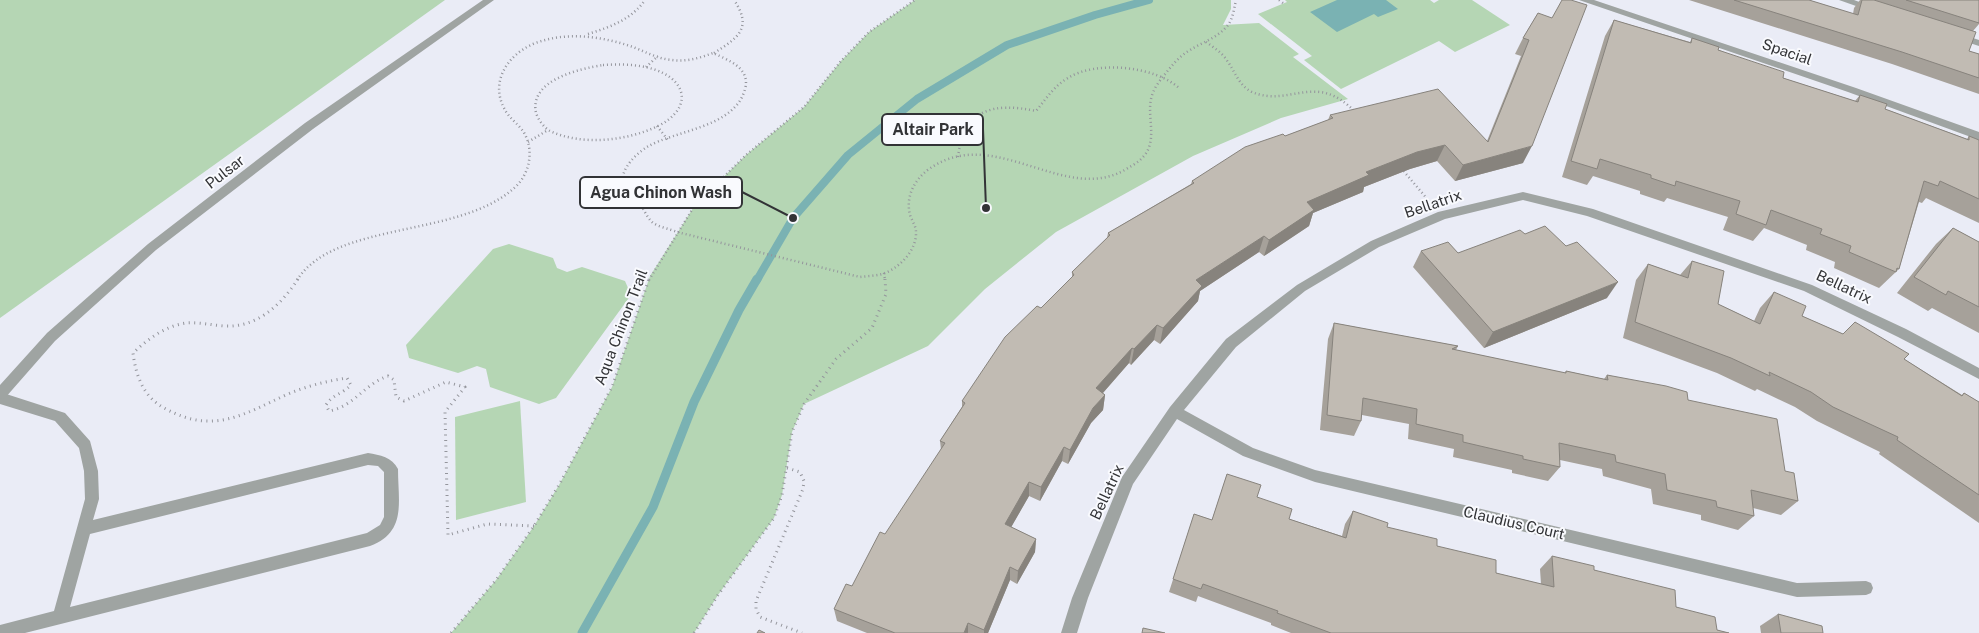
<svg xmlns="http://www.w3.org/2000/svg" width="1979" height="633" font-family="'Public Sans',sans-serif">
<style>
.green{fill:#b5d6b4}
.water{fill:#7ab2b3}
.lines{fill:none;stroke-linecap:round;stroke-linejoin:round}
.stream-far1{stroke:#7ab2b3;stroke-width:8}
.stream{stroke:#7ab2b3;stroke-width:9}
.path-far1{stroke:#94959c;stroke-width:2.5;stroke-dasharray:1 3;stroke-linecap:butt}
.path{stroke:#94959c;stroke-width:3;stroke-dasharray:1 4.5;stroke-linecap:butt}
.service{fill:#9fa4a2;fill-rule:evenodd}
.minor{fill:#9fa4a2;fill-rule:evenodd}
.tertiary{fill:#9fa4a2;fill-rule:evenodd}
.wall{fill:#a6a19a}
.shaded-wall{fill:#87837d}
.building{fill:#c1bbb3;stroke:#87837d}
.labels{text-anchor:middle;stroke-width:4;stroke-linejoin:round;paint-order:stroke}
.street-label{font-size:15px;fill:#323336;stroke:#f9fafe}
.leader{fill:none;stroke:#323336;stroke-width:2}
.callout-dot{fill:#323336;stroke:#f9fafe;stroke-width:2}
.callout{fill:#f9fafe;stroke:#323336;stroke-width:2}
.callout-label{font-size:16px;text-anchor:middle;font-weight:bold;fill:#323336}
</style>
<rect width="100%" height="100%" fill="#eaecf6"/>
<g class="green">
<path d="M0,0H445L0,318Z"/>
<path d="M915,0H1231V9L1223,25L1259,23L1299,54L1293,57L1348,99L1281,118L1193,156L1056,232L985,289L928,346L804,404L792,432L782,495L774,518L718,595L694,633H451L496,580L534,526L559,485L612,387L650,276L695,205L746,155L804,107L841,61L869,32Z"/>
<path d="M1285,0H1430L1434,3L1439,0H1472L1510,25L1455,52L1439,41L1341,89L1304,60L1312,56L1258,14L1287,2Z"/>
<path d="M509,244L553,258L557,268L567,272L582,267L625,281L631,295L556,398L539,404L490,387L486,369L477,366L458,373L409,358L406,345L493,249Z"/>
<path d="M520,401L526,502L456,520L455,417Z"/>
</g>
<path class="water" d="M1337,0H1386L1398,9L1378,17L1374,14L1337,32L1310,12Z"/>
<g class="lines">
<path class="stream-far1" d="M757,280L793,218L848,155L917,99L1007,45L1095,15L1149,0"/>
<path class="stream" d="M582,633L653,507L694,402L739,310L757,279"/>
<g class="path-far1">
<path d="M1279,0L1283,3"/>
<path d="M588,34C610,27 631,20 645,0"/>
<path d="M1206,42C1213,47 1221,52 1226,59C1235,71 1238,85 1252,92C1291,108 1316,70 1356,113"/>
<path d="M714,53C738,38 753,28 734,0"/>
<path d="M603,65C620,64 639,64 656,70C691,83 689,111 658,126C627,141 582,146 550,131C544,128 538,119 536,113C529,80 579,69 603,65Z"/>
<path d="M646,67L658,56"/>
<path d="M657,126L668,140"/>
<path d="M528,142L548,130"/>
<path d="M958,157C964,109 993,102 1036,111C1046,99 1054,86 1068,78C1096,60 1156,66 1180,89"/>
<path d="M1401,168L1429,201"/>
<path d="M884,273L885,280"/>
<path d="M297,280C335,221 457,238 513,189C530,175 535,150 523,131C517,123 508,117 504,108C490,81 508,55 533,44C565,31 601,36 633,47C646,52 658,59 672,60C686,62 700,58 713,53C728,60 751,68 745,89C735,128 675,130 647,147C633,156 613,176 628,193C631,196 635,197 637,200C643,207 646,216 652,222C658,227 670,229 677,232L860,277C867,276 875,276 882,274C899,269 917,250 916,232C916,226 912,221 910,215C905,195 916,177 932,167C997,125 1067,207 1128,168C1133,165 1139,162 1143,157C1158,141 1147,118 1151,99C1153,89 1160,80 1166,73C1173,64 1180,56 1190,50C1203,42 1219,37 1228,25C1233,18 1234,9 1236,0"/>
<path d="M649,280L695,205L746,155L804,107L841,61L869,32L915,0"/>
</g>
<g class="path">
<path d="M298,279C281,305 257,328 224,326C211,325 199,322 186,323C165,326 148,339 133,353C136,377 144,398 166,409C214,435 244,414 288,394C307,386 327,381 347,378L351,385C341,395 333,394 326,405L329,411C355,406 364,384 388,376L394,380L396,397L404,401L446,382L465,387L445,412L448,535L487,524L534,526"/>
<path d="M787,468L800,472L804,481L803,489L756,601V609L760,617L802,633"/>
<path d="M451,633L496,580L534,526L559,485L612,387L649,279"/>
<path d="M694,633L718,595L774,518L782,495L792,432L804,404L836,359L872,328L886,294L885,279"/>
</g>
<path class="service" d="M0,392L65,413L90,441L98,471L99,499L93,520L368,453C380,455 392,457 398,469C398,502 407,532 370,546L25,633H0V625L54,611L85,499L84,471L79,448L55,421L0,404ZM368,465L378,466L384,472V517L380,525L367,533L70,607L90,534Z"/>
<g class="minor">
<path d="M1579,0H1594L1856,88L1979,132V140L1848,92Z"/>
<path d="M1839,0H1854L1878,9L1873,12Z"/>
<path d="M1958,33L1979,40V46L1954,38L1953,36Z"/>
<path d="M1523,192L1593,209L1812,285L1906,329L1979,368V379L1898,337L1804,291L1587,216L1523,200L1445,219L1379,247L1305,291L1236,347L1184,410L1253,448L1315,470L1797,583L1866,581L1871,583L1873,588L1871,593L1866,595L1797,597L1315,482L1243,456L1177,419L1133,484L1088,598L1077,633H1061L1072,598L1122,477L1170,407L1226,339L1297,285L1371,241L1438,212Z"/>
</g>
<path class="tertiary" d="M483,0H494L313,129L156,250L55,341L5,398L0,399V385L47,333L148,244L305,123Z"/>
</g>
<g class="wall">
<path d="M1689,0H1809L1853,14L1854,8L1860,0H1979V24L1973,31L1969,51L1979,54V94L1892,64Z"/>
<path d="M1538,13L1523,163L1455,181L1437,161L1410,169L1364,187L1363,192L1313,213L1309,226L1264,256L1259,252L1200,291L1198,301L1160,344L1154,340L1131,365L1129,363L1103,393L1105,395L1103,410L1091,423L1068,464L1062,461L1040,501L1029,496L1011,527L1036,539L1035,552L1017,584L1010,580L988,633H867L837,621L834,609L852,586L941,450L940,441L962,407V401L1041,308L1072,277V272L1107,238L1108,233L1191,184L1192,181L1285,136L1328,120L1330,115L1487,141L1521,56L1515,54L1523,38Z"/>
<path d="M1614,20L1690,42L1692,38L1783,78L1855,101L1860,95L1885,109L1967,139L1969,136L1979,140V223L1926,198L1922,203L1919,202L1899,269L1879,288L1834,268L1835,262L1806,250L1807,245L1764,228L1753,241L1723,230L1728,217L1667,198L1664,202L1640,194V191L1593,176L1587,185L1562,177L1605,36Z"/>
<path d="M1953,228L1979,242V333L1932,308L1928,311L1897,293L1936,244Z"/>
<path d="M1525,234L1607,298L1484,348L1413,267L1421,251L1458,253Z"/>
<path d="M1692,261L1718,304L1754,321L1760,308L1774,292L1802,316L1843,334L1855,322L1904,359L1962,395L1964,393L1979,402V523L1879,454L1880,452L1817,421L1795,407L1757,389L1755,391L1717,373L1623,338L1636,280L1648,264L1680,275Z"/>
<path d="M1334,323L1458,346L1456,350L1565,373L1566,371L1604,379L1607,375L1688,400L1785,471L1798,501L1781,515L1753,508L1754,516L1738,530L1701,520V515L1653,504L1651,489L1603,476L1602,469L1560,460V467L1548,481L1512,473V470L1453,457L1454,449L1408,439L1409,424L1362,415L1361,421L1354,436L1320,430L1328,339Z"/>
<path d="M1227,474L1257,497L1289,519L1342,536L1345,524L1353,511L1387,527L1437,546L1496,573L1541,584L1540,569L1552,556L1594,570L1676,607L1717,630L1729,633H1291L1271,625V623L1198,596L1196,602L1169,592L1194,514L1212,520Z"/>
<path d="M1778,614L1823,633H1761L1760,626Z"/>
</g>
<g class="shaded-wall">
<path d="M1445,145L1437,161L1410,169L1364,187L1363,192L1313,213L1309,226L1264,256L1269,240L1307,202L1366,172L1417,152Z"/>
<path d="M1532,146L1523,163L1455,181L1463,165Z"/>
<path d="M1264,236L1259,252L1200,291L1198,301L1160,344L1163,328L1196,280Z"/>
<path d="M1618,282L1607,298L1484,348L1493,332Z"/>
<path d="M1157,325L1154,340L1131,365L1134,349Z"/>
<path d="M1132,348L1129,363L1094,403L1096,388Z"/>
<path d="M1105,395L1103,410L1091,423L1068,464L1070,450L1093,408Z"/>
<path d="M1064,447L1062,461L1040,501L1041,487Z"/>
<path d="M1029,482V496L1005,538V524Z"/>
<path d="M1036,539L1035,552L1017,584L1018,571Z"/>
<path d="M1010,567V580L988,633H984V630Z"/>
<path d="M968,623V633H964Z"/>
</g>
<g class="building">
<path d="M1562,0H1571L1587,5L1532,146L1463,165L1445,145L1417,152L1366,172L1369,175L1307,202L1314,210L1269,240L1264,236L1196,280L1202,286L1163,328L1157,325L1134,349L1132,348L1096,388L1105,395L1093,408L1070,450L1064,447L1041,487L1029,482L1005,524L1036,539L1018,571L1010,567L984,630L968,623L964,633H895L834,609L846,584L852,586L880,532L885,534L945,443L940,441L965,403L962,401L1005,337L1037,306L1041,308L1074,275L1072,272L1110,235L1108,233L1194,183L1192,181L1245,147L1283,134L1285,136L1333,118L1330,115L1438,89L1488,142L1529,40L1523,38L1538,13L1552,18Z"/>
<path d="M1734,0H1809L1858,15L1862,0H1874L1976,32L1969,51L1979,54V78L1902,52Z"/>
<path d="M1906,0H1979V23Z"/>
<path d="M1614,20L1691,43L1692,38L1719,47L1718,50L1784,72L1783,78L1858,102L1860,95L1887,104L1885,109L1969,140V136L1979,140V199L1940,181L1938,186L1924,181L1899,269L1897,268L1896,272L1849,252L1851,246L1820,234L1822,229L1771,210L1766,225L1736,214L1740,201L1676,181L1675,186L1651,178V175L1600,159L1597,169L1571,161Z"/>
<path d="M1545,226L1566,246L1577,242L1618,282L1493,332L1421,251L1448,242L1458,253L1520,230L1525,234Z"/>
<path d="M1953,228L1979,242V307L1948,291L1946,295L1914,277Z"/>
<path d="M1692,261L1724,271L1718,304L1760,324L1774,292L1806,306L1802,316L1843,334L1855,322L1909,354L1904,359L1962,396L1964,393L1979,402V495L1897,440L1898,437L1833,407L1811,392L1769,372L1770,376L1731,358L1635,322L1648,264L1688,278Z"/>
<path d="M1334,323L1458,346L1452,349L1566,373V371L1608,380L1607,375L1666,386L1687,392L1688,400L1777,419L1785,471L1794,473L1798,501L1751,490L1754,516L1717,507L1716,501L1667,490L1665,474L1616,462L1615,455L1559,443L1560,467L1523,459V456L1463,442V435L1416,424L1417,409L1363,398L1361,421L1327,415Z"/>
<path d="M1227,474L1261,485L1257,497L1292,509L1289,519L1346,538L1353,511L1388,523L1387,527L1437,539V546L1496,560V573L1554,587L1552,556L1594,566V570L1675,590L1676,607L1715,617L1717,630L1729,633H1331L1277,613L1278,611L1203,584L1201,589L1173,579L1194,514L1212,520Z"/>
<path d="M1778,614L1822,626L1823,633H1781Z"/>
<path d="M1143,628L1165,633H1142Z"/>
<path d="M759,630L765,633H757Z"/>
</g>
<g class="labels">
<g class="street-label">
<text transform="translate(1787 52) rotate(19)" y="5">Spacial</text>
<text transform="translate(225 172) rotate(-38)" y="5">Pulsar</text>
<text transform="translate(1433 204) rotate(-19)" y="5">Bellatrix</text>
<text transform="translate(1844 287) rotate(25)" y="5">Bellatrix</text>
<text transform="translate(621 327) rotate(-69)" y="5">Aqua Chinon Trail</text>
<text transform="translate(1107 492) rotate(-65)" y="5">Bellatrix</text>
<text transform="translate(1514 523) rotate(13)" y="5">Claudius Court</text>
</g>
</g>
<path class="leader" d="M986 208L983 129M793 218L742 192"/>
<g class="callout-dot">
<circle cx="986" cy="208" r="5"/>
<circle cx="793" cy="218" r="5"/>
</g>
<g class="callout">
<rect x="882" y="114" width="101" height="31" rx="5"/>
<rect x="580" y="177" width="162" height="31" rx="5"/>
</g>
<g class="callout-label">
<text x="933" y="135">Altair Park</text>
<text x="661" y="198">Agua Chinon Wash</text>
</g>
</svg>
